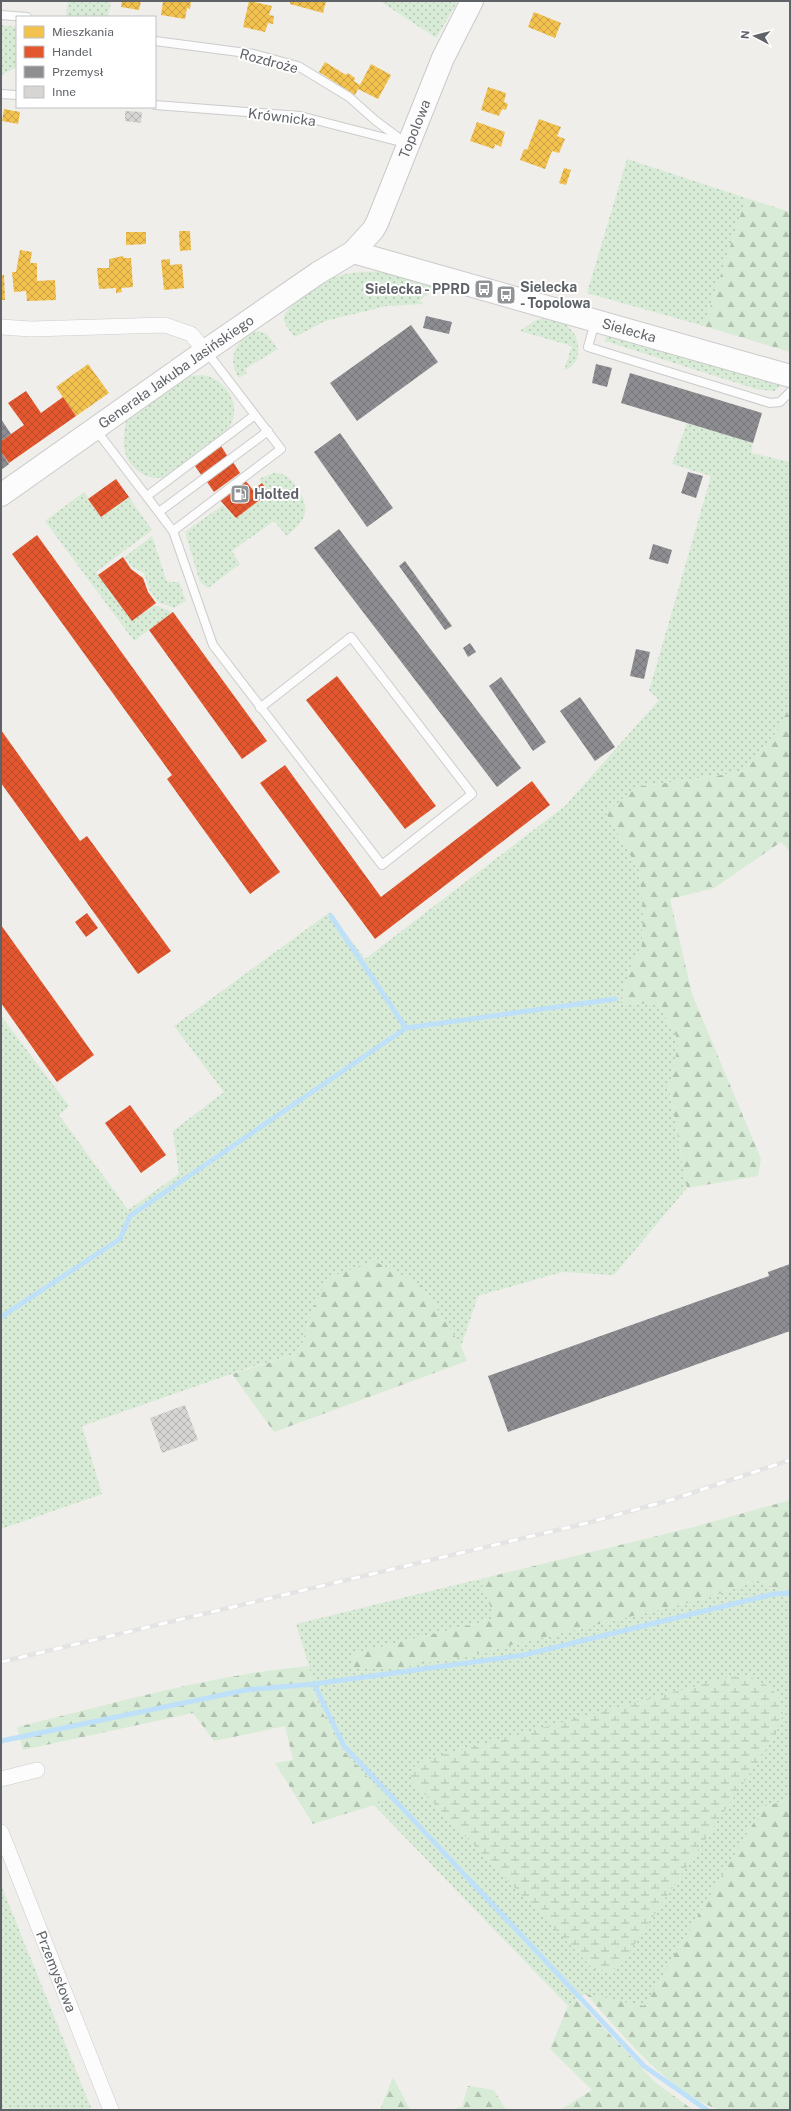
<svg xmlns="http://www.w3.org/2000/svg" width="791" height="2111" font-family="'Public Sans',sans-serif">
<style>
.grass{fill:url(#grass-dots)}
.forest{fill:url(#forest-firs)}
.wetland{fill:url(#wetland-marsh)}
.homes{fill:url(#homes-cross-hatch)}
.shops{fill:url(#shops-cross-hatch)}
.industry{fill:url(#industry-cross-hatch)}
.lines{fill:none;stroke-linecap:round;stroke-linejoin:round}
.stream{stroke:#bfe0f9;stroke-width:5}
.building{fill:url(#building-cross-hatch)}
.lane-casing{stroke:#cbcccc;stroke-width:10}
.street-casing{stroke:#cbcccc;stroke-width:16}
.secondary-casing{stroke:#cacacb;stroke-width:24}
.lane{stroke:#fdfcfc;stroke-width:8}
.street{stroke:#fdfcfc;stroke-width:15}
.secondary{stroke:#fdfcfc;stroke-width:22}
.rail-casing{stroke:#e4e4e4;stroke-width:4.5}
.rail{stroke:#fff;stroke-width:3;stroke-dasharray:9;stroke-linecap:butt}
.labels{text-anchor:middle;stroke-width:4;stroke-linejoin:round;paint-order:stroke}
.street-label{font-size:14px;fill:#5f6368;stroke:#fff}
.poi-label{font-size:14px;font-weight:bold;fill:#5f6368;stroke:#fff;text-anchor:start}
</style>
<defs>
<pattern id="grass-dots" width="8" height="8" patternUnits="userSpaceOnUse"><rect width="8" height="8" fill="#d8ebd6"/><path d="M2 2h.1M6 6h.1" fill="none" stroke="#b2c2b1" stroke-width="1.8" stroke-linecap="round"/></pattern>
<pattern id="forest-firs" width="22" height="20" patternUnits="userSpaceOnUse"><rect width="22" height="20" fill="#d8ebd6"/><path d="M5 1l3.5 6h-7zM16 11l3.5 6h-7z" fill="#b2c2b1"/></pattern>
<pattern id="wetland-marsh" width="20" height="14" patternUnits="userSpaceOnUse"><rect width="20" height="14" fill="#d8ebd6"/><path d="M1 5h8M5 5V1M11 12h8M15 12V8" fill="none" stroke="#b2c2b1"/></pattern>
<pattern id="homes-cross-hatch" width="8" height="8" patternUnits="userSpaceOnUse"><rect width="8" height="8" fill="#f2c14e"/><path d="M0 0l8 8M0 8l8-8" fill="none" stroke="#c7a045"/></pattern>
<pattern id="shops-cross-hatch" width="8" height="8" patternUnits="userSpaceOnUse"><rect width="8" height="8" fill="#e4572e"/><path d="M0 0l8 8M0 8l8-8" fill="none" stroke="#bc4c2b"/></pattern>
<pattern id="industry-cross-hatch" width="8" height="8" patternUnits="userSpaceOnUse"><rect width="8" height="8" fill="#8d8d92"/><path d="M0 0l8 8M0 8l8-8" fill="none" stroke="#76777b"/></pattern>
<pattern id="building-cross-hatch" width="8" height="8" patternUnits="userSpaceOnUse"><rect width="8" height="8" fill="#d6d5d3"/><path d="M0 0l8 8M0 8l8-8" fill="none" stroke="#b1b0af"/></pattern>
</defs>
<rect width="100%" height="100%" fill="#efeeea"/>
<g class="grass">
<path d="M68,1H111L108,17H66Z"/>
<path d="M380,1H458L436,38Z"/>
<path d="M1,25L17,27V67L1,75Z"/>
<path d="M627,159L746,198L704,326L587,293Z"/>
<path d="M381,271L432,286V291L419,301L424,304L387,306L325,321L295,337C291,332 284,325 284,319C283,306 323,282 335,277C349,272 366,272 381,271Z"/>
<path d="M544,318C556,319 565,322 572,331C582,342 581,367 564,370L572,346L520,331L534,321Z"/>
<path d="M258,331L267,334L278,349L245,369L247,373L239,378C226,360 236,336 258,331Z"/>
<path d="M611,336L782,384L774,391L756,389L605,341L606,337Z"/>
<path d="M203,375C227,379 243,406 229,428L167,476C151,483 132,471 126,455C122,445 124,432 126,421L190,376Z"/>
<path d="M687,423L753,443L751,453L790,462V705L778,730L743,772L636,787L606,813L639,870L643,911L642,945L629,970L621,1003L658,1004L679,1041L669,1088L687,1188L614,1275L562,1272L478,1296L461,1346L421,1285L308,1321L300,1353L251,1367L82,1426L102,1494L1,1529V1016L69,1106L59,1115L128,1210L179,1174L173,1131L224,1092L174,1026L330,912L365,959L565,806L659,700L649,691L711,476L672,464Z"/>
<path d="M273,473C285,473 289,477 296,486C312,510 307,518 287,536L274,521L232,551L240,564L208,588L200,582L185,532L223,505L236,518L269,493L259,479Z"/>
<path d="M84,492L101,517L129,497L152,530L96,572L132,621L154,605L173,612L134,641L45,521Z"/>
<path d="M152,536L167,582H179L186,601L174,608L158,602L150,591L144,573L132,567L125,557Z"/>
<path d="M480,1579L495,1619L351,1654L465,1656L704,1599L758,1580L790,1596V1799L763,1807L644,2007L586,1994L576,1999L568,2006L374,1805L386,1799L339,1746L314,1695L309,1666L296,1624Z"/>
<path d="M1,1885L92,2110H1Z"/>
</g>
<g class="forest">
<path d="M746,198L790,212V352L704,326Z"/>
<path d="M790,705V851L781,842L714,888L670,899L692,994L761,1159L758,1176L687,1188L669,1087L679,1041L658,1004L621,1003L629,970L642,945L643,911L639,870L606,813L636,787L743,772L778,730Z"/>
<path d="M374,1261L421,1285L461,1346L467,1361L274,1432L232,1374L300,1353L308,1321L327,1278Z"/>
<path d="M790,1500V1596L758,1580L704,1599L465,1656L392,1669L351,1667V1654L495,1619L480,1579L694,1527Z"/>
<path d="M309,1666L314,1695L339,1746L387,1799L374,1805L313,1824L275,1763L293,1760L285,1726L214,1741L193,1713L23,1750L17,1727C113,1704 210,1675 309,1666Z"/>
<path d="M790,1799V2110C778,2110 724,2111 716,2109C662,2086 625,2037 586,1994L644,2006L763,1807Z"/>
<path d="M576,1999L655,2082L693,2110H560L592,2090L550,2049L568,2006Z"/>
<path d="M393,2077L410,2110H380Z"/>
<path d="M468,2086L494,2090L506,2110H452L462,2107Z"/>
</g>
<path class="wetland" d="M747,1676C764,1682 787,1695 782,1717C780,1724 777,1732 774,1738L621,1964L612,1971L594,1970L413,1782L410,1773L413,1767L431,1758L729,1677Z"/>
<g class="homes">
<path d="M122,1H141L139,10L121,7Z"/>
<path d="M163,1H191L190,9L187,8L185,19L161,15Z"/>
<path d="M249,1L272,6L269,15L274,16L273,24L268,23L265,32L243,27Z"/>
<path d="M290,1H326L323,13L290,4Z"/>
<path d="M534,12L561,23L555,38L528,27Z"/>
<path d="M325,62L346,75L348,73L355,78L354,81L360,85L371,64L391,75L378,99L358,89L355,95L319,72Z"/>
<path d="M488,87L506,93L504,102L508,104L506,110L502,109L499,116L481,110Z"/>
<path d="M4,109L20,112L18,124L2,121Z"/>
<path d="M539,119L561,127L557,136L565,139L559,153L552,151L545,169L520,160L524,149L527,150Z"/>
<path d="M477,122L505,132L501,147L495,144L494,149L470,141Z"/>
<path d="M564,168L571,170L566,185L559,183Z"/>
<path d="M179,231H190L191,250L180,251Z"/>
<path d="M126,232H146V244L126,245Z"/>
<path d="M20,250L32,252L30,263H37V281L55,280L56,300L27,301L26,291L14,292L12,272H16Z"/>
<path d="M123,256L124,258H131L133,287L121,288L122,292L116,293V288L99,289L97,268H109V259Z"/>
<path d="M170,259V265L182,264L184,288L164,290L161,260Z"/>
<path d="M1,275H4L5,300H1Z"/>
<path d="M88,364L109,393L76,416L56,387Z"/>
</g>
<g class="shops">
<path d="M26,391L41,413L63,397L76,416L9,463L1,452V441L24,425L8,403Z"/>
<path d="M221,446L228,457L202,476L195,466Z"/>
<path d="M233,462L240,473L214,492L207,482Z"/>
<path d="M116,479L129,497L101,517L88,499Z"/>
<path d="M245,480L253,490L262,483L269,493L236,518L219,499Z"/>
<path d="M37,535L280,872L250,894L167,779L172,775L12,554Z"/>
<path d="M123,557L131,569L143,578L148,592L156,603L132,621L98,575Z"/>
<path d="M173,612L267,741L242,759L149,630Z"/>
<path d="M337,676L436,806L405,829L306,700Z"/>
<path d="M1,730L80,841L87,836L171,951L138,974L1,783Z"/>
<path d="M285,765L381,897L532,781L550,805L375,939L260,783Z"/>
<path d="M87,913L98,928L86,937L75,922Z"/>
<path d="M1,925L94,1055L57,1082L1,1003Z"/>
<path d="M130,1105L166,1155L141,1173L105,1123Z"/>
</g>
<g class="industry">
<path d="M426,316L452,322L449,334L423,328Z"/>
<path d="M411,325L438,362L357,421L330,383Z"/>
<path d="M596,364L612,368L607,387L592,383Z"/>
<path d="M630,373L762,413L753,443L621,403Z"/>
<path d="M1,419L11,434L1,441Z"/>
<path d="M340,433L393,508L367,527L314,452Z"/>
<path d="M1,452L9,464L1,470Z"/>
<path d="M688,472L703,476L696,498L681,493Z"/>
<path d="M339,529L521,768L497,787L314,548Z"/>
<path d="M653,544L672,550L668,564L649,559Z"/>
<path d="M405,561L452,626L445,630L399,566Z"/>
<path d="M470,643L476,652L468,657L463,648Z"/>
<path d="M636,649L650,652L644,679L630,676Z"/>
<path d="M501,677L546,742L533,751L489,686Z"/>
<path d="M580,697L615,747L595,761L560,711Z"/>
<path d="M790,1264V1331L508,1432L488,1376L769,1276L768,1272Z"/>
</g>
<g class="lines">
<g class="stream">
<path d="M331,916L406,1028"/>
<path d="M1,1317L120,1239L130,1216L406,1028L615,999"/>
<path d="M314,1684L344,1746L644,2066L707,2110"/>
<path d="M1,1741L246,1690L314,1684L524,1655L774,1594L790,1593"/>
</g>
</g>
<g class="building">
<path d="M125,111L142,112L141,123L125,121Z"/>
<path d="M185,1405L198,1440L162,1453L150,1418Z"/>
</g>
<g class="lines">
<g class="lane-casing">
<g id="lane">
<path d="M1,15L27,17"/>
<path d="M155,41L254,54L298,66L349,97L376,121L407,144"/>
<path d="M1,94L17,95"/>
<path d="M155,105L300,116L401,142"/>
<path d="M595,322L588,347L770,403L780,402L790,392"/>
<path d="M96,430L173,531L213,645L382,865L472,794L351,637L260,708"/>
<path d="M147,496L255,415"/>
<path d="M159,512L268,431"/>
<path d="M173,531L281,449L206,351"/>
</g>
</g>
<g class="street-casing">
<g id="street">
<path d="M1,327L31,329L165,325L191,334L205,351"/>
<path d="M1,1779L37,1770"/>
<path id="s1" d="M1,1832L111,2110"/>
</g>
</g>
<g class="secondary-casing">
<g id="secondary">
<path id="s2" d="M353,252L790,376"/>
<path id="s3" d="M1,495L205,351L318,273L353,252L373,230L377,223L443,58L472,1"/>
</g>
</g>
<use href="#lane" class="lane"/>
<use href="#street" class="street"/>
<use href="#secondary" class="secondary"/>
<g class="rail-casing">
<path id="rail" d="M1,1662L587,1523L674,1499L790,1460"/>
</g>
<use href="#rail" class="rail"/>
</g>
<defs>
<g id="bus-square" transform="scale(1)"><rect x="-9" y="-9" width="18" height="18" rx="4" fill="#919496" stroke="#fff"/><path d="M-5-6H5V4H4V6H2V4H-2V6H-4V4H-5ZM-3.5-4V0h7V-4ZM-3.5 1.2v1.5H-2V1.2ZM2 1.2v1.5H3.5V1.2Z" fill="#fff"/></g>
<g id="fuel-square" transform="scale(1)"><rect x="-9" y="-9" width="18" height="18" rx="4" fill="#919496" stroke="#fff"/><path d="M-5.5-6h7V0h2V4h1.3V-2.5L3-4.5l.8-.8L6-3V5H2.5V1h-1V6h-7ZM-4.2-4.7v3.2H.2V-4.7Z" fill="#fff"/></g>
</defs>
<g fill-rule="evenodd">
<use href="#bus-square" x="484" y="289"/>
<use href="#bus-square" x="506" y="295"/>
<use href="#fuel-square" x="240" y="494"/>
</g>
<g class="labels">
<g class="street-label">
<text transform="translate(269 61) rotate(15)" y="5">Rozdroże</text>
<text transform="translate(282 117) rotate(7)" y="5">Krównicka</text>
<text dy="5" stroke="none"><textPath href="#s3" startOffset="567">Topolowa</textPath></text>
<text dy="5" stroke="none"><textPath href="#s2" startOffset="287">Sielecka</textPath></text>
<text dy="5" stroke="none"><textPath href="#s3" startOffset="214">Generała Jakuba Jasińskiego</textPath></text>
<text dy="5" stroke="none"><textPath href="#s1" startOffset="150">Przemysłowa</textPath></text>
</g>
<g class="poi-label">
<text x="520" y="292">Sielecka<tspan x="520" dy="16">- Topolowa</tspan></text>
<text x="470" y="294" text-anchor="end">Sielecka - PPRD</text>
<text x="254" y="499">Holted</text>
</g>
</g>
<rect width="791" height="2111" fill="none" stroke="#5f6368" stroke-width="4"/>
<rect x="16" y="16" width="140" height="92" fill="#ffffff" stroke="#bfc1c3"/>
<rect x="24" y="26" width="20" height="12" fill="#f2c14e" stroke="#bfc1c3"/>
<text x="52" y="36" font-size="12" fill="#5f6368">Mieszkania</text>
<rect x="24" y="46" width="20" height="12" fill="#e4572e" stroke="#bfc1c3"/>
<text x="52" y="56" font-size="12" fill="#5f6368">Handel</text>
<rect x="24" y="66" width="20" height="12" fill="#8d8d92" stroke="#bfc1c3"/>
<text x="52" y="76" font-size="12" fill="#5f6368">Przemysł</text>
<rect x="24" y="86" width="20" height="12" fill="#d6d5d3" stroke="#bfc1c3"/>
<text x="52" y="96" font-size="12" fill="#5f6368">Inne</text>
<g transform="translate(755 36) rotate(277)" stroke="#ffffff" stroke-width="3" paint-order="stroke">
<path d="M0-3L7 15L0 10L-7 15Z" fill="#5f6368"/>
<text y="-6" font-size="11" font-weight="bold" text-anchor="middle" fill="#5f6368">N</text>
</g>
</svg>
